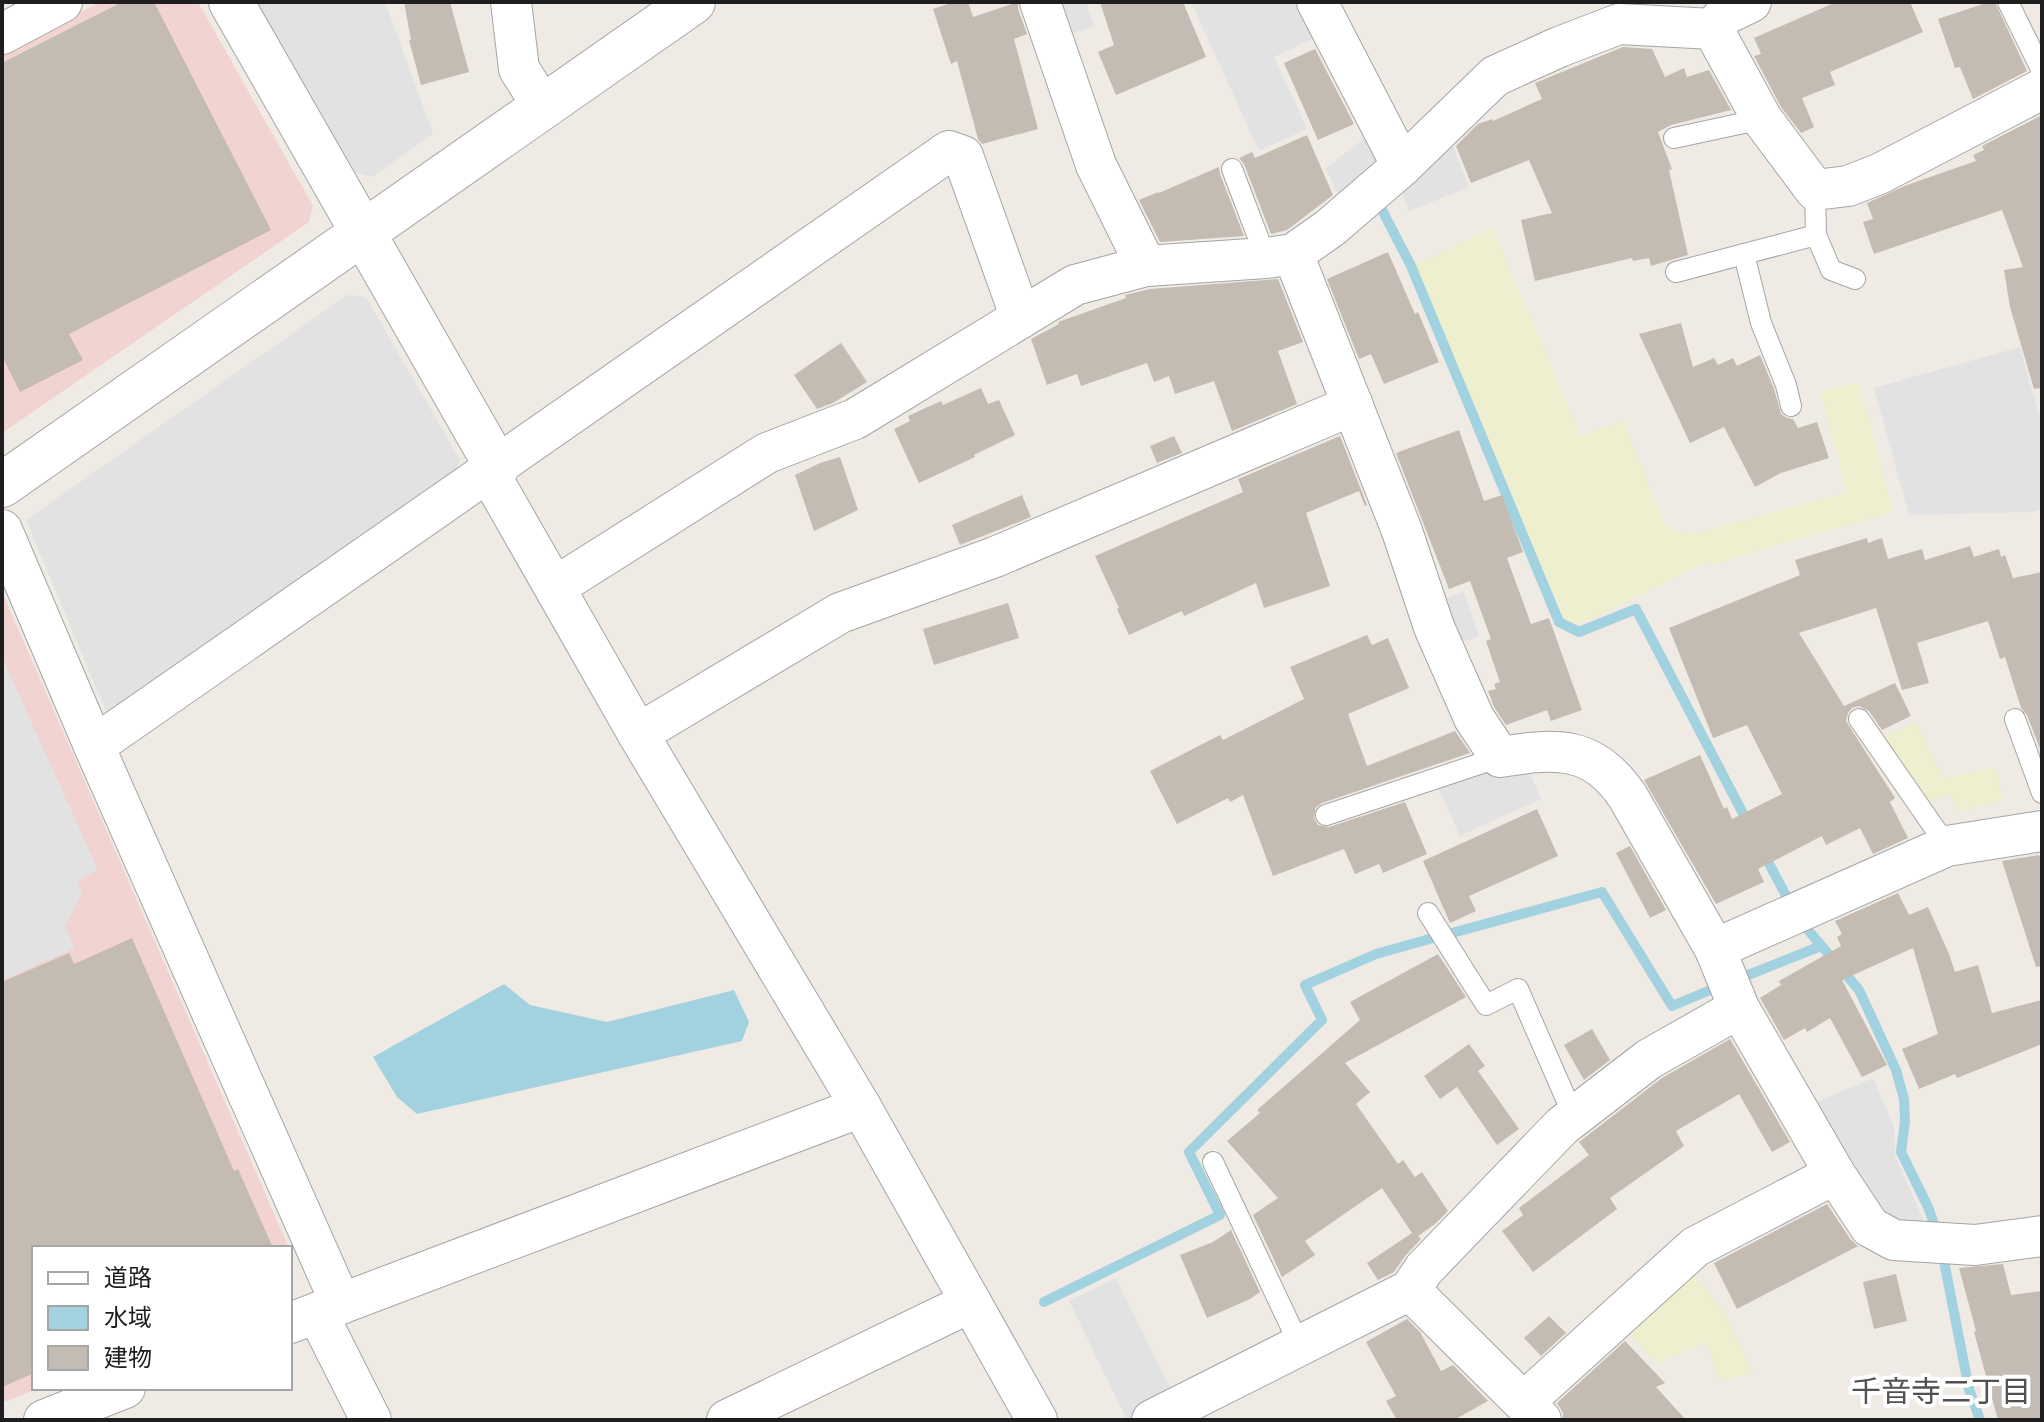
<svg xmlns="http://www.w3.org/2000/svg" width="2044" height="1422" font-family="'PT Sans Narrow','Noto Sans JP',sans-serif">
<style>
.commercial{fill:#f1d3d2}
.farmland{fill:#edefce}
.parking{fill:#e2e2e2}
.water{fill:#a2d2df}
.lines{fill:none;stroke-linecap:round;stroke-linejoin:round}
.stream{stroke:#a2d2df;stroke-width:10}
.building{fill:#c4bbb3}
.service-casing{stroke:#a5a5a5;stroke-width:22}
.minor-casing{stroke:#a5a5a5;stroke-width:42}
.tertiary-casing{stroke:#a5a5a5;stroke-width:46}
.service{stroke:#fff;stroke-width:20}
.minor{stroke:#fff;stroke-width:40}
.tertiary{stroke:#fff;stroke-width:44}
.labels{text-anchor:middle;stroke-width:8;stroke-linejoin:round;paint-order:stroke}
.neighbourhood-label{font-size:30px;fill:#515151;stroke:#fff}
</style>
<rect width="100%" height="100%" fill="#efebe4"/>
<g class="commercial">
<path d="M100,2H198L313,206L309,222L2,433V53Z"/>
<path d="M2,592L289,1248H34V1388H39L2,1403Z"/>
</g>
<g class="farmland">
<path d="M1492,227L1581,436L1623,421L1664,523L1679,533L1695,534L1847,492L1820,391L1859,382L1893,512L1718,563L1703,564L1577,626L1564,620L1415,266Z"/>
<path d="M1916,722L1943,778L1996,768L2003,801L1959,811L1948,793L1925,804L1882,738Z"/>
<path d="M1689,1268L1725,1314L1753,1373L1721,1381L1705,1342L1656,1364L1624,1326Z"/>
</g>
<g class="parking">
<path d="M256,2H385L433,134L372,177L355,172Z"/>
<path d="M1049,2H1086L1094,26L1061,38Z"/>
<path d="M1191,2H1307L1323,34L1274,57L1307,129L1259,151Z"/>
<path d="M1374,131L1392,169L1343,207L1326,168Z"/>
<path d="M1448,133L1469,187L1409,211L1397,178Z"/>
<path d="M347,295L366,297L460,460L454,476L117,715L105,709L26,520Z"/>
<path d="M2020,347L2042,425V509L2031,512L1909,515L1874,388Z"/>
<path d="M1464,592L1479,636L1452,646L1436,602Z"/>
<path d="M2,657L98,870L77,881L82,893L65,927L75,948L2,980Z"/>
<path d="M1525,762L1541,799L1460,836L1437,786L1501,764Z"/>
<path d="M1873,1078L1894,1127L1895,1156L1929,1233L1879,1220L1806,1107Z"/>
<path d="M1116,1278L1176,1400L1136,1420H1127L1069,1301Z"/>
</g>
<path class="water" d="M504,984L530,1005L607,1022L734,990L749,1022L742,1041L417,1114L397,1097L373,1057Z"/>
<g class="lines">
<g class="stream">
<path d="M1373,209L1381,208L1411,266L1559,622L1579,632L1636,609L1749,825"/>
<path d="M1764,854L1790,903"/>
<path d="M1802,923L1859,990L1896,1070L1904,1099L1905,1122L1901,1152L1929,1209L1936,1231"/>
<path d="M1452,933L1602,892L1672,1006L1715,988"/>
<path d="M1738,979L1821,946"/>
<path d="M1943,1256L1969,1389L1980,1420"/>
<path d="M1044,1302L1220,1215L1189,1152L1322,1020L1305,985L1376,954L1433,938"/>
</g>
</g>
<g class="building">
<path d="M122,2H154L271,230L69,334L83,360L20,392L2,356V63Z"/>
<path d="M404,2H450L469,72L421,85L409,40H411Z"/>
<path d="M954,2H968L973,17L1018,2V9L1027,34L1014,39L1038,129L982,144L978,139L957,61L951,64L933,9Z"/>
<path d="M1100,2H1183L1206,57L1116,95L1098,52L1114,45Z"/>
<path d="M1836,2H1910L1923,32L1830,72L1835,85L1802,98L1814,127L1801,133L1781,107L1754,56L1761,54L1754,38Z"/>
<path d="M1989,2H1995L2027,71L1973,99L1960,67L1955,68L1938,19Z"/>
<path d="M1623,47L1652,49L1665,77L1684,68L1687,77L1709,70L1731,110L1671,125L1658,132L1672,169L1669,170L1688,255L1651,266L1649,258L1633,261L1632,258L1535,281L1521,220L1552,213L1529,160L1471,183L1456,146L1478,124L1492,119L1493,121L1542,99L1535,83Z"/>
<path d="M1315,49L1354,124L1318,140L1284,63Z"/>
<path d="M2042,115V388L2034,389L2010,307L2004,270L2023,267L2002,210L1874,254L1863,222L1873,219L1867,203L1907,185L1976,161L1973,155L1984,150L1982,146Z"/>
<path d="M1307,135L1333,195L1287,230L1271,234L1244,164L1239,158L1252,152L1255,158Z"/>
<path d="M1219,167L1220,174L1244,236L1160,242L1139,200L1158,192L1159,193Z"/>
<path d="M1388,252L1415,314L1418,312L1439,362L1384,384L1371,354L1359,359L1327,279Z"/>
<path d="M1278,279L1303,342L1278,351L1297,404L1232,431L1214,381L1175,394L1169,376L1154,382L1147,363L1081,386L1077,374L1047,385L1031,339L1059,324L1058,322L1061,321L1126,298L1125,295L1150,289Z"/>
<path d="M1681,323L1693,367L1714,358L1718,365L1733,358L1737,366L1760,355L1774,389L1781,414L1787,418L1793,419L1798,428L1817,422L1829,458L1781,473L1755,487L1724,427L1690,443L1639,334Z"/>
<path d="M841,343L867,382L833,403L817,409L794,375Z"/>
<path d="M981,388L988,404L999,400L1015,435L974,455L975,457L919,483L894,429L910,421L908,416L941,401L943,405Z"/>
<path d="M1459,430L1484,501L1502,495L1523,552L1507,558L1531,624L1549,618L1582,710L1551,721L1547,710L1506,725L1494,707L1488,691L1496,689L1494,684L1500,682L1486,641L1491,639L1470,581L1449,589L1396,453Z"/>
<path d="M1174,436L1182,453L1157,463L1150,446Z"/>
<path d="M1340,436L1367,505L1365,506L1359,491L1306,513L1330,586L1264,608L1256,583L1184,616L1182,611L1129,635L1117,609L1119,608L1095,556L1243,492L1238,479Z"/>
<path d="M840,457L858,510L814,531L795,475L820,463Z"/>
<path d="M1022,495L1031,517L960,545L952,525Z"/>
<path d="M1867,538L1868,543L1882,538L1888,559L1922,549L1925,560L1970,546L1974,557L1999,549L2001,557L2005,555L2013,578L2042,572V754L2027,715L2021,708L2005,657L2000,659L1988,621L1917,643L1929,683L1902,690L1876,608L1799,633L1844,706L1895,683L1911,716L1882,730L1869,711L1859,706L1852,708L1848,713L1846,721L1895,798L1890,802L1908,838L1873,854L1860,828L1826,845L1822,836L1758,869L1764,882L1716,904L1644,780L1700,755L1724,809L1727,807L1732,819L1782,794L1747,725L1713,738L1669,628L1800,575L1795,560Z"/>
<path d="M1008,603L1019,638L934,665L923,629Z"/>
<path d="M1367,635L1372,645L1388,638L1409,688L1348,714L1367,766L1455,731L1470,753L1322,803L1316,807L1314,818L1318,825L1329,827L1405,802L1427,854L1383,873L1379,864L1355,874L1344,849L1273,876L1243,795L1230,802L1228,798L1177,824L1150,771L1220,735L1223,740L1304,699L1290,667Z"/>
<path d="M1537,809L1558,856L1469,896L1476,911L1450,923L1423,861Z"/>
<path d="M1630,846L1666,910L1650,918L1616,853Z"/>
<path d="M2039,855L2042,863V966L2036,967L2002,861Z"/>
<path d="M1898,893L1909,915L1928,907L1949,954L1955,972L1978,965L1992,1013L2042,1000V1044L1957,1078L1955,1074L1919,1089L1902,1049L1938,1034L1913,948L1842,980L1887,1065L1862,1077L1830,1018L1807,1032L1805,1028L1784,1040L1760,998L1781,985L1779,981L1841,946L1837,937L1842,934L1835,921Z"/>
<path d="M132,938L234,1171L238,1169L273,1248H34V1373L2,1387V982L69,953L74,964Z"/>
<path d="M1438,954L1466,997L1345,1063L1370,1092L1356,1104L1398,1164L1403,1160L1415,1177L1422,1172L1448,1211L1435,1224L1418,1236L1421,1239L1405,1256L1394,1272L1378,1280L1367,1263L1412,1233L1382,1188L1305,1241L1315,1255L1282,1277L1253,1215L1278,1198L1227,1141L1260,1113L1257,1110L1360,1020L1350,1002Z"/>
<path d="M1592,1029L1610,1060L1584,1080L1564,1045Z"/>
<path d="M1730,1039L1790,1142L1772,1152L1739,1094L1676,1131L1684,1146L1610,1198L1617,1209L1533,1272L1502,1231L1523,1215L1519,1208L1589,1155L1579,1142L1662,1078Z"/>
<path d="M1469,1044L1485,1066L1478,1071L1519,1129L1497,1145L1457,1087L1440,1099L1424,1076Z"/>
<path d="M1827,1204L1851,1240L1858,1246L1737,1309L1714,1263Z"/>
<path d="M1231,1230L1260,1292L1250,1299L1207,1318L1180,1255L1213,1242Z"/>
<path d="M2003,1264L2011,1295L2042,1291V1420H1998L1974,1332L1976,1331L1959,1268Z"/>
<path d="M1896,1274L1907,1321L1874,1329L1863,1282Z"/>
<path d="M1549,1316L1566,1333L1541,1356L1524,1338Z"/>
<path d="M1407,1319L1420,1332L1441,1371L1453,1365L1488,1401L1454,1420H1397L1386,1401L1396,1396L1366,1342Z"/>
<path d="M1625,1341L1665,1383L1656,1387L1686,1420H1563V1413L1557,1403Z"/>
</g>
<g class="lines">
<g class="service-casing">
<g id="service">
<path d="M2008,2L2042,71"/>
<path d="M1674,138L1762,119"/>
<path d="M1232,169L1266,258"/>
<path d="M1816,235L1831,270L1855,279"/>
<path d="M1744,254L1761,323L1786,385L1791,406"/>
<path d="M1676,272L1816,235L1815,190"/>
<path d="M1859,719L1947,846"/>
<path d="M2015,719L2042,793"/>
<path d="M1326,815L1500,757"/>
<path d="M1428,913L1486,1005L1518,989L1574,1117"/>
<path d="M1213,1162L1300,1346"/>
</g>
</g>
<g class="minor-casing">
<g id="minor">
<path d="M511,2L519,69L543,107"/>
<path d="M1040,2L1096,165L1146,266"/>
<path d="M1317,2L1402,166"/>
<path d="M1713,29L1724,15L1751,2"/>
<path d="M2,34L62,2"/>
<path d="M1293,254L1402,531L1434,627L1474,718L1500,757C1557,748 1593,745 1628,797L1715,949L1739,1008L1835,1174L1870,1227L1894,1240L1975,1245L2042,1236"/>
<path d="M489,473L638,734L861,1107L1037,1420"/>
<path d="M2,530L94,746L341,1304"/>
<path d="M555,587L767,453L855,419L1075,285L1146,266L1266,258L1293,254L1330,228L1402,166L1495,76L1559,47L1619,24L1713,29L1762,119L1815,190L1848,186L1879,174L2042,89"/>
<path d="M638,734L840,613L995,557L1353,405"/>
<path d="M94,746L949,151L963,156L1021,318"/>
<path d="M1715,949L1947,846L2042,831"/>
<path d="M1410,1290L1541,1420"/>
<path d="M317,1313L371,1420"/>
<path d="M290,1323L861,1107"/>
<path d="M1524,1402L1695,1247L1835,1174"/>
<path d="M44,1420L125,1388"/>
<path d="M727,1420L971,1302"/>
<path d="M1152,1420L1410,1290L1424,1269L1562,1126L1649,1059L1739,1008"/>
</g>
</g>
<g class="tertiary-casing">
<g id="tertiary">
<path d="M231,2L497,467"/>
<path d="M2,485L693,2"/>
</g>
</g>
<use href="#service" class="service"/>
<use href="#minor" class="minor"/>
<use href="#tertiary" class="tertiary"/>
</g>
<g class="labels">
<g class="neighbourhood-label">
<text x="1941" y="1402">千音寺二丁目</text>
</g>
</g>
<rect width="2044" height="1422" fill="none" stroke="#1e1e1e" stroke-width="8"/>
<rect x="32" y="1246" width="260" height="144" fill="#ffffff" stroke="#a5a5a5" stroke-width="2"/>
<rect x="48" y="1272" width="40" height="12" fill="#ffffff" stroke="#a5a5a5" stroke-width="2"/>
<text x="104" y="1286" font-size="24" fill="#1e1e1e">道路</text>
<rect x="48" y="1306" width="40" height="24" fill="#a2d2df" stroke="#a5a5a5" stroke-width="2"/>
<text x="104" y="1326" font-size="24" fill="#1e1e1e">水域</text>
<rect x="48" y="1346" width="40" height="24" fill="#c4bbb3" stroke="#a5a5a5" stroke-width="2"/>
<text x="104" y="1366" font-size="24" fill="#1e1e1e">建物</text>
</svg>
